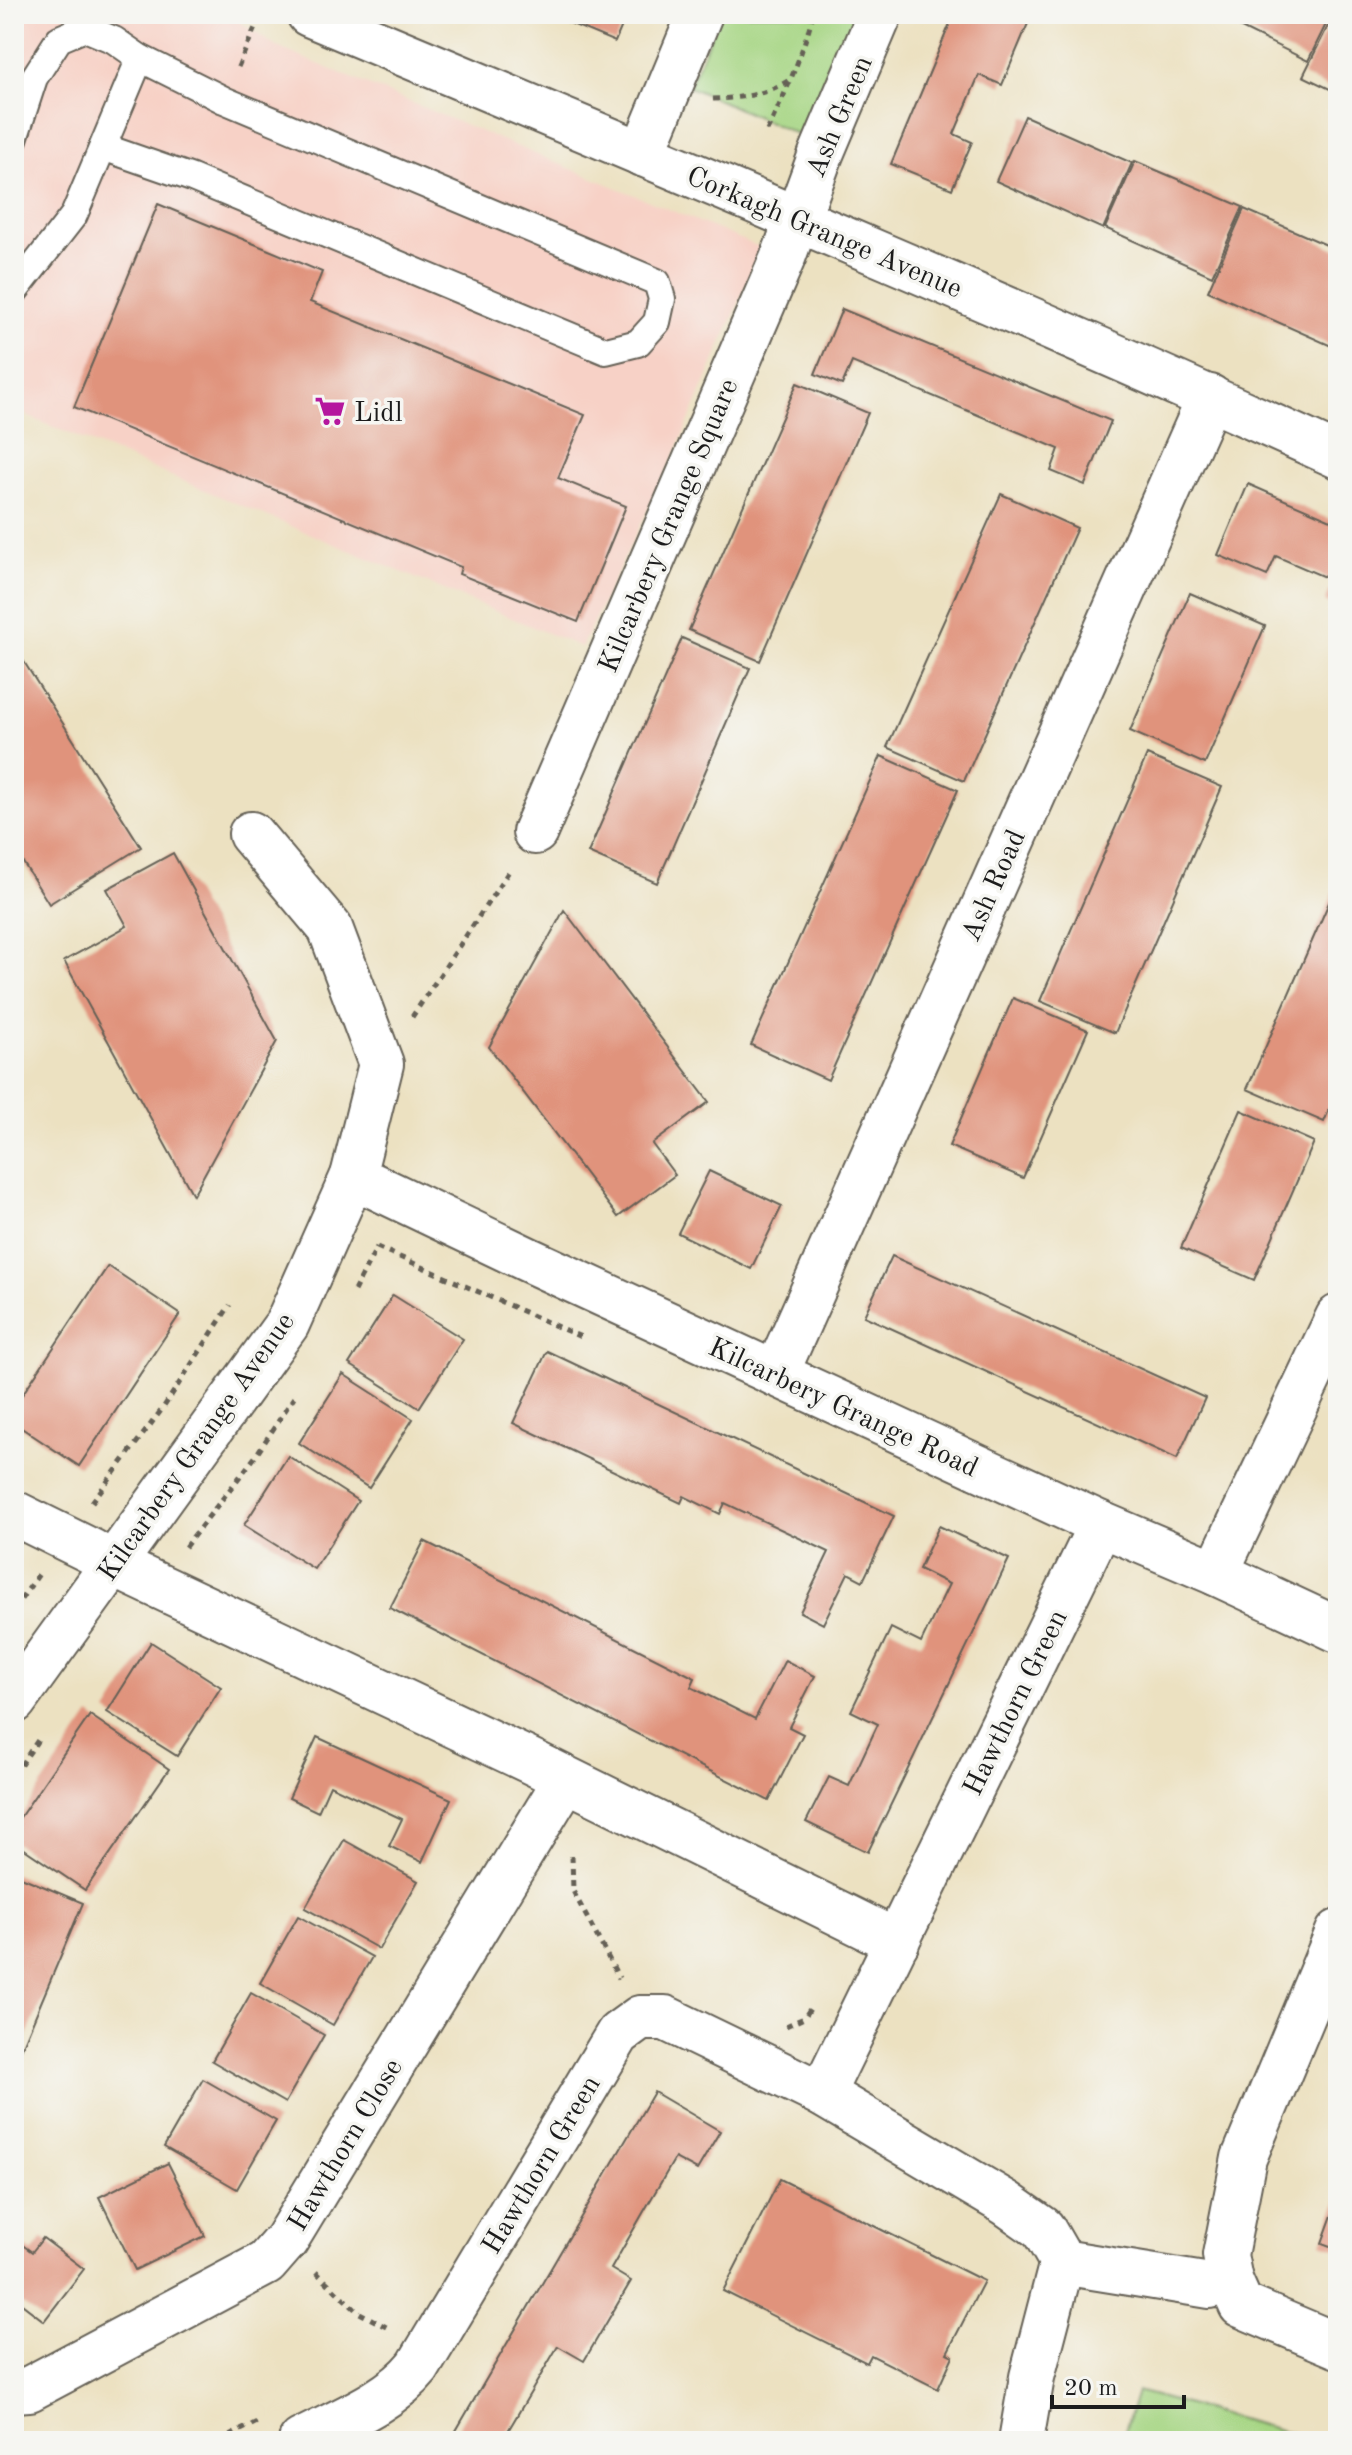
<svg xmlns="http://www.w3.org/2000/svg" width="1352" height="2455" font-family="'Old Standard TT',serif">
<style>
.built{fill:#f7d1c6}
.green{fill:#a6d583;stroke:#617850;stroke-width:2}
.building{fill:#e0937c}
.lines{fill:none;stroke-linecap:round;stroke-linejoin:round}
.lane-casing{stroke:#656156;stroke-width:30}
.street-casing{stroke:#656156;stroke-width:48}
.path{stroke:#656156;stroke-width:5;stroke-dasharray:6 6;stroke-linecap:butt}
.lane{stroke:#fff;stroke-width:26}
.street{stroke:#fff;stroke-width:44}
.labels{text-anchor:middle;stroke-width:7;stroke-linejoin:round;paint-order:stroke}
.street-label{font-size:28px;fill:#1c1c1c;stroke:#f6f6f2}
.poi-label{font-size:28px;fill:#1c1c1c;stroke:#f6f6f2;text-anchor:start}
</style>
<rect width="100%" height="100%" fill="#f6f6f2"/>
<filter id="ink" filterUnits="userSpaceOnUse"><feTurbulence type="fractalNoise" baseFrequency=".0125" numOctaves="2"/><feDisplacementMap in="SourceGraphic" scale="16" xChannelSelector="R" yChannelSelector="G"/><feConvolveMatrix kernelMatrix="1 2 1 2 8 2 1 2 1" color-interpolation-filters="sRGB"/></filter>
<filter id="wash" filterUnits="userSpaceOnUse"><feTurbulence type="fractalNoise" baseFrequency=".006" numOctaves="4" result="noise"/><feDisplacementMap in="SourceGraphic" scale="32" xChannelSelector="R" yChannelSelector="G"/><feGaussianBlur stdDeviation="1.8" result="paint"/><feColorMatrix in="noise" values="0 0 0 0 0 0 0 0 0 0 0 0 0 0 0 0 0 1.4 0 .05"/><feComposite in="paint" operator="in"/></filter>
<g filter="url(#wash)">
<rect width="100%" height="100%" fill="#ece1c1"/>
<path class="built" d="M14,14H228L277,47L762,248L675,454L581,647L27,416L14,397Z"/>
<g class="green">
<path d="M720,14H861L808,139L689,87Z"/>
<path d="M1137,2391L1320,2441H1122Z"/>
</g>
<g id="blocks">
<g class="building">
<path d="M548,14H627L615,42Z"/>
<path d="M954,14H1032L1002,85L979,75L954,134L972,142L952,189L891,164Z"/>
<path d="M1213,14H1331L1308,61Z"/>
<path d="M1334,14H1338V93L1303,76Z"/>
<path d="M1025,116L1132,163L1103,229L996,181Z"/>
<path d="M1135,161L1243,207L1212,276L1105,228Z"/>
<path d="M158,204L322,272L310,302L585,415L558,478L626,506L578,622L459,574L461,567L74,407Z"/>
<path d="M1244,209L1338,250V349L1208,291Z"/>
<path d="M842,309L1111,421L1085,485L1051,471L1059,449L852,362L842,385L815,374Z"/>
<path d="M797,383L868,413L760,661L689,630Z"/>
<path d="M1248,484L1338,523V608L1325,602L1334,581L1276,556L1267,576L1218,555Z"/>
<path d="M1001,494L1077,528L964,781L887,747Z"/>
<path d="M1190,593L1265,626L1205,764L1130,731Z"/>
<path d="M682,638L750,668L657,883L588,853Z"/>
<path d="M14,646L141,847L49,904L14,848Z"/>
<path d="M1147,755L1222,787L1115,1033L1040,1001Z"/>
<path d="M881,756L958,790L828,1080L751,1045Z"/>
<path d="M173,853L277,1041L193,1195L64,961L127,926L107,889Z"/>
<path d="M1338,882V1089L1324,1122L1247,1089Z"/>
<path d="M564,910L709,1102L652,1144L675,1175L618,1217L489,1047Z"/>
<path d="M1013,998L1088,1030L1023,1178L949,1146Z"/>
<path d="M1241,1110L1314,1142L1254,1280L1181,1248Z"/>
<path d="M709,1171L782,1206L751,1269L678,1233Z"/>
<path d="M892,1256L1205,1398L1177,1459L864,1316Z"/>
<path d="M108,1266L180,1314L79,1466L14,1423V1407Z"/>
<path d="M393,1295L463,1339L419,1408L349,1364Z"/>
<path d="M547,1351L894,1516L863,1581L848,1573L823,1624L800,1612L829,1552L725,1503L720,1514L684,1496L681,1503L513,1423Z"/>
<path d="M343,1374L413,1419L369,1488L299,1443Z"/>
<path d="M288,1456L358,1501L314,1569L244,1525Z"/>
<path d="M939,1526L1009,1559L868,1852L806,1822L829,1777L849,1786L878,1724L851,1711L891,1628L921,1643L949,1584L919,1569Z"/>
<path d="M424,1541L695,1678L691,1687L755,1719L785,1660L815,1676L789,1727L803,1734L769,1801L390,1608Z"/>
<path d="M151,1642L221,1687L177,1756L107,1712Z"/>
<path d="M90,1715L169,1769L85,1890L14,1842V1826Z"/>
<path d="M317,1737L451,1799L422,1862L389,1846L402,1819L330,1785L318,1812L289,1798Z"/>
<path d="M344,1840L418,1881L379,1949L305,1908Z"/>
<path d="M14,1874L83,1903L21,2050L14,2047Z"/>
<path d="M298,1916L372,1957L333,2025L260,1983Z"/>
<path d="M251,1993L324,2035L285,2103L212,2061Z"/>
<path d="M203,2079L276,2121L237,2189L164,2147Z"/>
<path d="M654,2092L720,2131L697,2170L675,2158L643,2213L611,2269L631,2281L584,2361L558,2346L502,2441H450Z"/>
<path d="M168,2163L205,2236L135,2270L99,2197Z"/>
<path d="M780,2179L984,2281L947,2353L953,2356L938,2389L871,2355L867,2363L723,2291Z"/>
<path d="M1338,2199V2249L1322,2243Z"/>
<path d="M43,2238L84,2269L44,2321L14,2298V2239L32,2252Z"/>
</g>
</g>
</g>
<g filter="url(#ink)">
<use href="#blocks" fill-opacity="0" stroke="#656156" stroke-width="2"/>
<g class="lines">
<g class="lane-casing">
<g id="lane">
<path d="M14,139L34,78L59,39L85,28L114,40L140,58L224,100L657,282L662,299L657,322L638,343L606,351L192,178L103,147"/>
<path d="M14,292L74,215L140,58"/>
</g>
</g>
<g class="street-casing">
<g id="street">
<path d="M309,14C653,158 998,301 1338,456"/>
<path d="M642,154L700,14"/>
<path d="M535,832L784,255L821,154L880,14"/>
<path d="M353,1176L529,1260L1101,1524L1216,1573L1338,1630"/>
<path d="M776,1374L1210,397"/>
<path d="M14,1513L91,1551L112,1564L530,1761L897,1942"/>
<path d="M1216,1573L1338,1317"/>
<path d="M14,1701L287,1324L353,1176L381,1064L330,928L251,834"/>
<path d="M1338,1932L1244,2158L1225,2255L1230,2280L1241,2305L1338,2346"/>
<path d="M822,2094L1101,1524"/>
<path d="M1062,2262L1210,2286L1230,2280"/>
<path d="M14,2390L29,2389L266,2263L286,2240L565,1781"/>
<path d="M301,2441C339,2421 391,2401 418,2367L618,2034L640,2018H665L822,2094L1006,2203L1043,2229L1062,2262"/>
<path d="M1021,2441L1032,2377L1062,2262"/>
</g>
</g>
<g class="path">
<path d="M238,67L261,14"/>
<path d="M713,99C742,98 766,95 791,79"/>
<path d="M767,131C786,92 802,56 813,14"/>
<path d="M412,1017L511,868"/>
<path d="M377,1247L581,1337"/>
<path d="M354,1291L377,1247"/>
<path d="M92,1502L163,1408L230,1305"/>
<path d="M185,1547L255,1457L294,1397"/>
<path d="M14,1609L39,1574"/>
<path d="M14,1775L38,1740"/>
<path d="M572,1856L573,1891L619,1978"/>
<path d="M786,2026L804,2018L810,2009"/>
<path d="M316,2272L358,2312L390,2329"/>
<path d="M219,2441L261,2420"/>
</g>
<use href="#lane" class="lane"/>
<use href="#street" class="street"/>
</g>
</g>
<defs>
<g id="supermarket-bare" transform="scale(2.4)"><path d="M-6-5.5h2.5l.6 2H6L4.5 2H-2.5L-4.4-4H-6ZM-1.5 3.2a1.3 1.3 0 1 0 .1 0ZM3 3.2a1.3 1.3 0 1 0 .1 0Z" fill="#b5179e" stroke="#f6f6f2" stroke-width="2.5" paint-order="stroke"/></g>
</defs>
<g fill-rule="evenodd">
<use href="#supermarket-bare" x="330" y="411"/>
</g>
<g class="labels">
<g class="street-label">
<text transform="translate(838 116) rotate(-67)" y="10">Ash Green</text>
<text transform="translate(825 231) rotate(23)" y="10">Corkagh Grange Avenue</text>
<text transform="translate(667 525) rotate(-67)" y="10">Kilcarbery Grange Square</text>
<text transform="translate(992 885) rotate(-66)" y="10">Ash Road</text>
<text transform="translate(844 1406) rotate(25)" y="10">Kilcarbery Grange Road</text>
<text transform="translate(195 1446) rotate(-55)" y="10">Kilcarbery Grange Avenue</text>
<text transform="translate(1014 1702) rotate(-64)" y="10">Hawthorn Green</text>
<text transform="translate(344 2144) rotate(-59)" y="10">Hawthorn Close</text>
<text transform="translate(540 2164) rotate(-59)" y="10">Hawthorn Green</text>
</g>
<g class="poi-label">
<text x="354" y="421">Lidl</text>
</g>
</g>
<rect width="1352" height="2455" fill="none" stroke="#f6f6f2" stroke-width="48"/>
<path d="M1052 2395v12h132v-12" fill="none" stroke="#1c1c1c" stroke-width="4"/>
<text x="1064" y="2395" font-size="24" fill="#1c1c1c" stroke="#f6f6f2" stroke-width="6" paint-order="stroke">20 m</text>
</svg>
